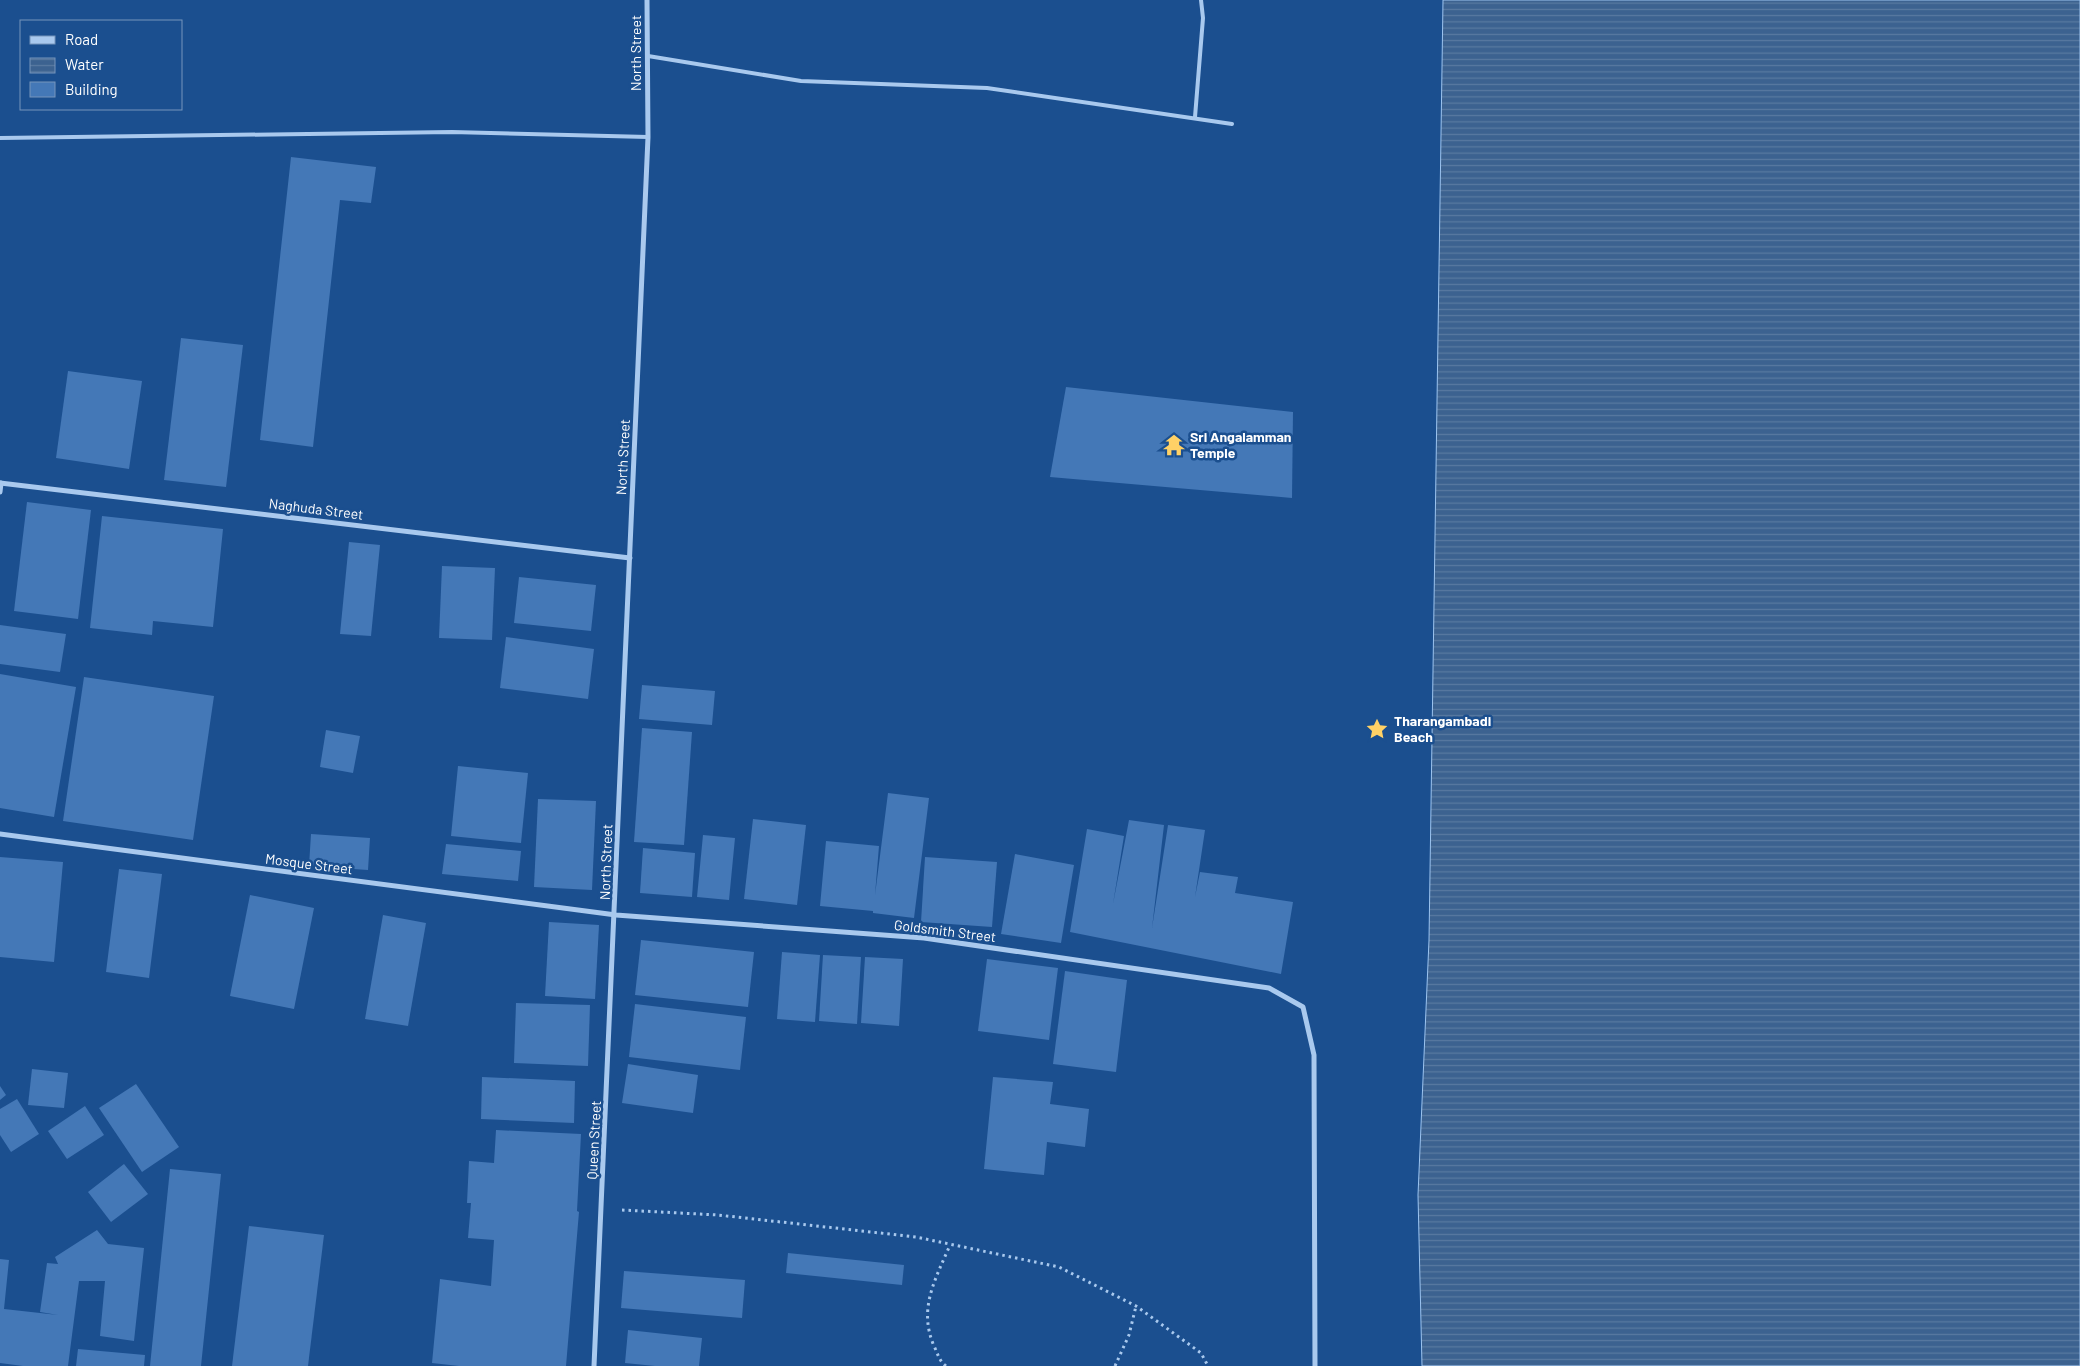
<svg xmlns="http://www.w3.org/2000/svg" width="2080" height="1366" font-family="Barlow,sans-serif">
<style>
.water{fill:url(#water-rules);stroke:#9cc4f0}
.building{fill:#4478b7}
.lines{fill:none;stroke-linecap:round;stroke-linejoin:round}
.path{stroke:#a9c9ee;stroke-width:3;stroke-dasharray:2.5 4;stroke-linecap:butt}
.service{stroke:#a9c9ee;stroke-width:4}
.minor{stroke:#a9c9ee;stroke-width:5}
.labels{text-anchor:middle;stroke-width:5;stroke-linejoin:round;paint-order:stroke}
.street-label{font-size:14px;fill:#fff;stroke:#1b4f8f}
.poi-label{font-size:14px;font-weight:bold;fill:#fff;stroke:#1b4f8f;text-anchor:start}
</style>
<defs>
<pattern id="water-rules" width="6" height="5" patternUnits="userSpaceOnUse" patternTransform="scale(1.25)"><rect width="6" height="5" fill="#3c6290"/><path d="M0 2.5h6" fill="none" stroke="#597aa1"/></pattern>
</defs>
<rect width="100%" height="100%" fill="#1b4f8f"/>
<path class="water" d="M1443,0H2080V1366H1422L1418,1195L1429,940Z"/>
<g class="building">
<path d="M291,157L376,167L371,203L340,200L313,447L260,440Z"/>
<path d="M181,338L243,345L226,487L164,480Z"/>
<path d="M68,371L142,381L129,469L56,458Z"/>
<path d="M1066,387L1293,412L1292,498L1050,477Z"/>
<path d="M27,502L91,510L78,619L14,611Z"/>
<path d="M102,516L223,529L213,627L153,621L152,635L90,628Z"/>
<path d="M349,542L380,545L371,636L340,634Z"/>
<path d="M442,566L495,568L492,640L439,638Z"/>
<path d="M519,577L596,585L591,631L514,623Z"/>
<path d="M0,625L66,634L60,672L0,664Z"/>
<path d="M506,637L594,649L588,699L500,688Z"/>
<path d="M0,674L76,687L54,817L0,808Z"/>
<path d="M84,677L214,696L193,840L63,821Z"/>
<path d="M642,685L715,691L712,725L639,719Z"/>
<path d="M642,728L692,732L684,845L634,842Z"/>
<path d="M326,730L360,736L353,773L320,767Z"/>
<path d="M458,766L528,773L521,843L451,836Z"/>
<path d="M888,793L929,798L914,918L873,913V911L820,906L826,841L879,846L875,895Z"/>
<path d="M538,799L596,801L592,890L534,887Z"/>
<path d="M753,819L806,825L797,905L744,899Z"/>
<path d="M1129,820L1164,825L1152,928L1168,825L1205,830L1195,897L1200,872L1238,877L1235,893L1293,902L1281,974L1070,932L1087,829L1124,836L1113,904Z"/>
<path d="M311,834L370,838L368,870L309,866Z"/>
<path d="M703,835L735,838L729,900L697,897Z"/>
<path d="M446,844L521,851L518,881L442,874Z"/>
<path d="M643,848L695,853L692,897L640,893Z"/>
<path d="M1015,854L1074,865L1061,943L1001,934Z"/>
<path d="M0,857L63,862L54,962L0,957Z"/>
<path d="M925,857L997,862L992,927L921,922Z"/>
<path d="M119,869L162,874L149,978L106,972Z"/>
<path d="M250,895L314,908L294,1009L230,996Z"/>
<path d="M383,915L426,923L408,1026L365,1019Z"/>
<path d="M549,922L599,925L595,999L545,996Z"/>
<path d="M641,940L754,952L748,1007L635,995Z"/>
<path d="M782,952L820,955L815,1022L777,1019Z"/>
<path d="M823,955L861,957L857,1024L819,1021Z"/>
<path d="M865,957L903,959L899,1026L861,1023Z"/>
<path d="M987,959L1058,968L1049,1040L978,1031Z"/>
<path d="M1065,971L1127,980L1116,1072L1053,1064Z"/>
<path d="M516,1003L590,1005L588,1066L514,1063Z"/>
<path d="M635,1004L746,1017L740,1070L629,1057Z"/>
<path d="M628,1064L698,1075L693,1113L622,1103Z"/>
<path d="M32,1069L68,1073L64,1108L28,1105Z"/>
<path d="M482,1077L575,1081L574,1123L481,1119Z"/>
<path d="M993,1077L1053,1082L1050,1104L1089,1109L1085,1147L1047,1142L1044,1175L984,1169Z"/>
<path d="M136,1084L179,1147L142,1172L99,1108Z"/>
<path d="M0,1086L6,1095L0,1100Z"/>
<path d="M17,1099L39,1134L11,1152L0,1135V1109Z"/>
<path d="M85,1106L104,1135L67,1159L48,1131Z"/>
<path d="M496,1130L581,1134L577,1211L579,1212L566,1366H459L432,1363L440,1279L491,1286L494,1240L468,1238L471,1203H467L469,1161L494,1163Z"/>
<path d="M124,1164L148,1194L111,1222L88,1192Z"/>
<path d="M170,1169L221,1174L201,1366H150Z"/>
<path d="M249,1226L324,1235L308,1366H232Z"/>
<path d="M97,1230L108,1244L144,1248L134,1341L100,1336L105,1281H79L68,1366H23L0,1363V1259L9,1260L4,1309L58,1315L40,1312L47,1263L58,1264L55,1257Z"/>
<path d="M788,1253L904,1265L902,1285L786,1273Z"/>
<path d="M624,1271L745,1280L742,1318L621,1308Z"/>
<path d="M628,1330L702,1338L699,1366H655L625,1363Z"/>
<path d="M78,1349L145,1355L144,1366H76Z"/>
</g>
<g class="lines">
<g class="path">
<path d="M622,1210L718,1215L916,1237L1059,1267L1136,1306L1201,1353L1208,1366"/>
<path d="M946,1366C939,1361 938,1354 934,1346C918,1309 935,1280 950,1245"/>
<path d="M1115,1366L1129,1335L1136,1306"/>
</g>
<g class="service">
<path d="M648,56L801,81L987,88L1232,124"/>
<path d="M1195,117L1203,18L1201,0"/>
<path d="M0,138L452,132L648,137"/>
</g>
<g class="minor">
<path d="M0,483L630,558"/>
<path d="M0,492L1,483"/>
<path d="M0,834L616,915L924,938L1269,988L1303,1007L1314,1055L1315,1366"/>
<path d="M594,1366L648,137L647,0"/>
</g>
</g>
<defs>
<g id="temple-bare" transform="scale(1.725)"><path d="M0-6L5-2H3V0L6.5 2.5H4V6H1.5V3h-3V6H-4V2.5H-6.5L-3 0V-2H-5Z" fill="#ffd166" stroke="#1b4f8f" stroke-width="2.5" paint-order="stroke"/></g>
<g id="sight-bare" transform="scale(1.725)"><path d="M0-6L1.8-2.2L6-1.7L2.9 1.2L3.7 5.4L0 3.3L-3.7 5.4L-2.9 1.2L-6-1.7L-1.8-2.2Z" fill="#ffd166" stroke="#1b4f8f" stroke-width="2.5" paint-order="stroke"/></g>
</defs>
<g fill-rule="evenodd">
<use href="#temple-bare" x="1174" y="445"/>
<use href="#sight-bare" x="1377" y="729"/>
</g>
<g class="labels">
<g class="street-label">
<text transform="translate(636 53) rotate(-90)" y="5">North Street</text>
<text transform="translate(623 457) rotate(-87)" y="5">North Street</text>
<text transform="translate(316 509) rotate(7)" y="5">Naghuda Street</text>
<text transform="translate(606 862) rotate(-88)" y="5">North Street</text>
<text transform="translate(309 864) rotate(7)" y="5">Mosque Street</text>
<text transform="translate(945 931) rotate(7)" y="5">Goldsmith Street</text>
<text transform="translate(594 1140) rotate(-87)" y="5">Queen Street</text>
</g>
<g class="poi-label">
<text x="1190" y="442">Sri Angalamman<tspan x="1190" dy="16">Temple</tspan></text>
<text x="1394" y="726">Tharangambadi<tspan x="1394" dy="16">Beach</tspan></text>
</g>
</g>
<rect x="20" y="20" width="162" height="90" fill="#1b4f8f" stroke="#7695bc"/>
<rect x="30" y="36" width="25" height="8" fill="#a9c9ee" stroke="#7695bc"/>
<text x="65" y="45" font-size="15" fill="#ffffff">Road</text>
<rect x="30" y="58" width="25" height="15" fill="url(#water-rules)" stroke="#7695bc"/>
<text x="65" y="70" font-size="15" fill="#ffffff">Water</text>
<rect x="30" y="82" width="25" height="15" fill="#4478b7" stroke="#7695bc"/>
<text x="65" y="95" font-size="15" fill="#ffffff">Building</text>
</svg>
